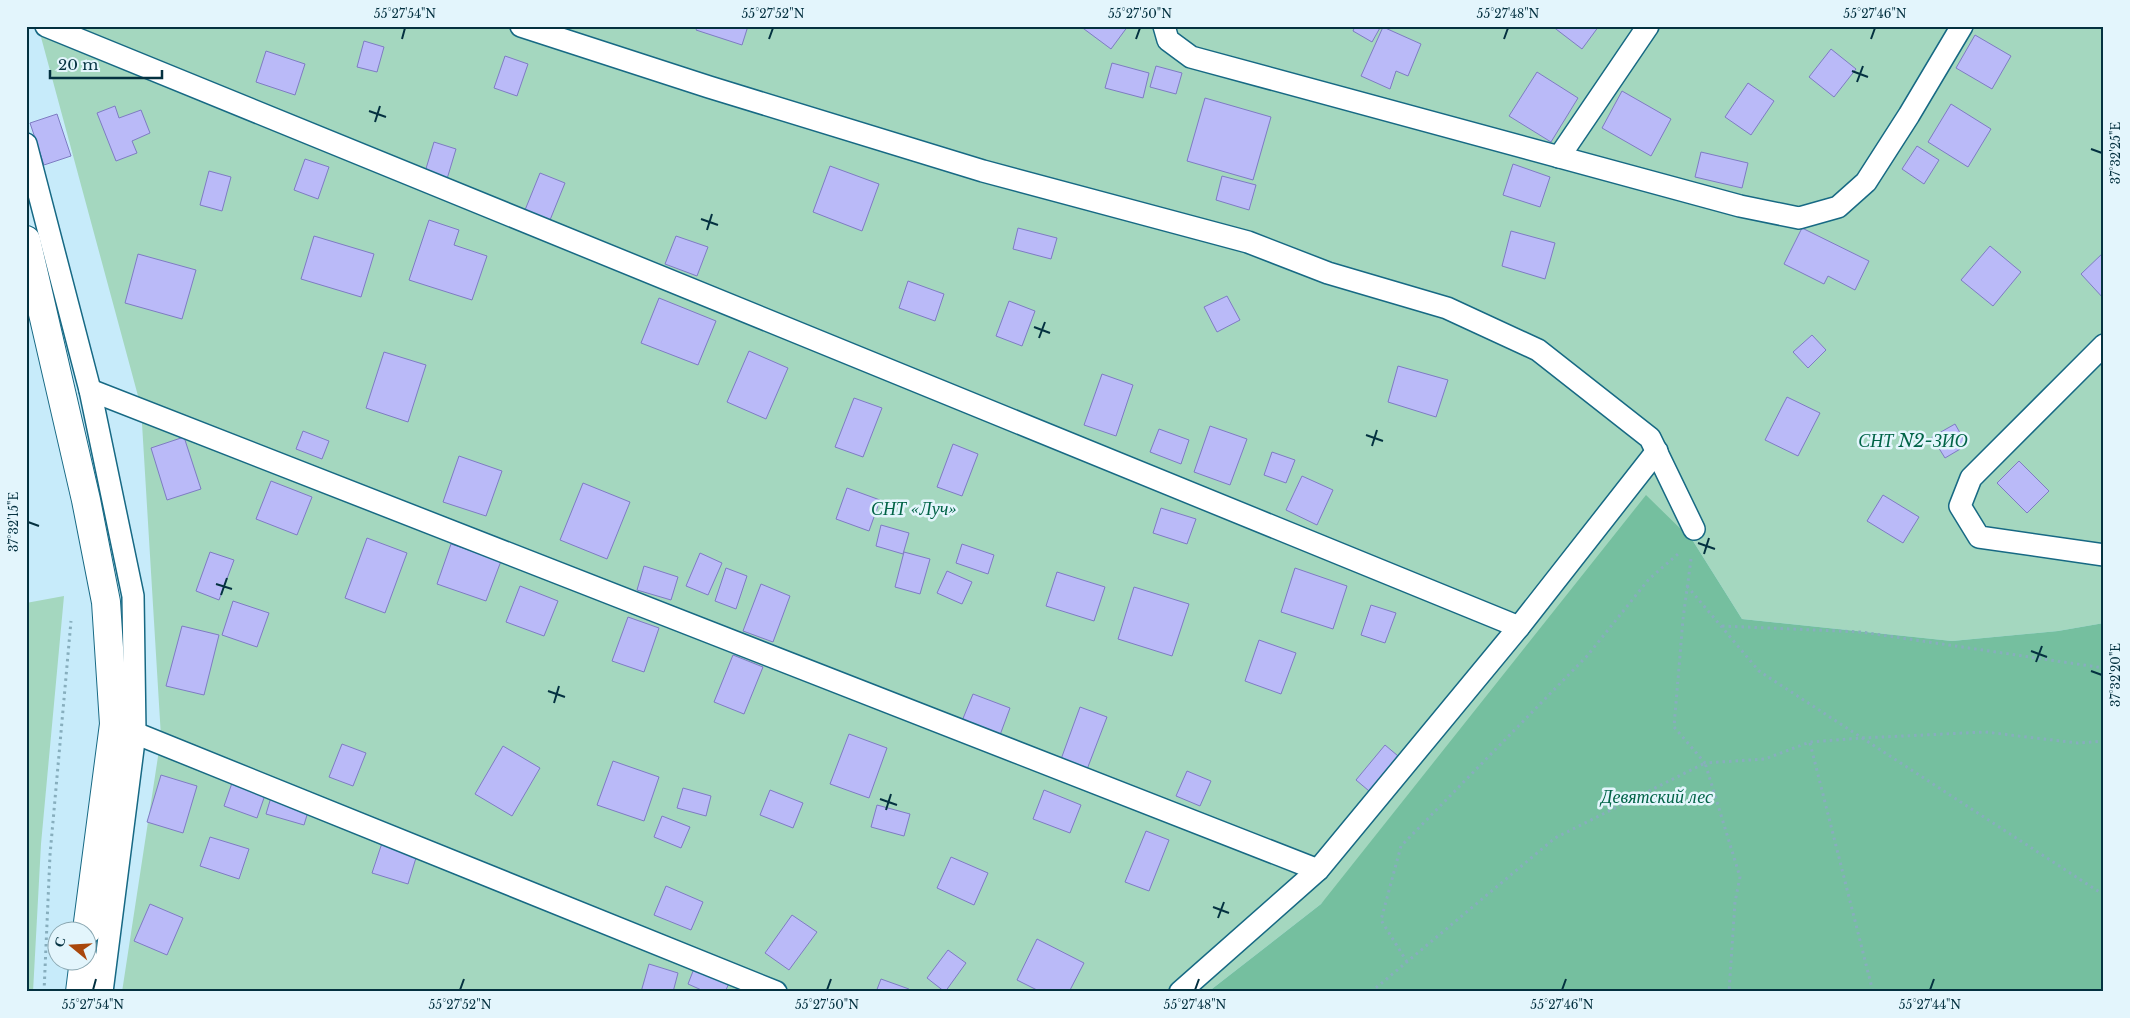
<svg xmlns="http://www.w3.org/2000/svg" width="2130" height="1018" font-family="'Libre Baskerville',serif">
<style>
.green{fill:#a4d7bf}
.forest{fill:#75bf9f}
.building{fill:#babaf8;stroke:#7e7cc2}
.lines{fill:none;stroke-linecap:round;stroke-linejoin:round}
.lane-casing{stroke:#176984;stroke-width:24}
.street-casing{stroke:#176984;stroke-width:30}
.path{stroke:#87aebd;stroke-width:3;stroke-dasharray:2.5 4;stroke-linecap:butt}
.lane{stroke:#fff;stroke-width:21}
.street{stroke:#fff;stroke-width:28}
.ticks{fill:none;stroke:#043140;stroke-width:2}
.labels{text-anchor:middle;stroke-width:5;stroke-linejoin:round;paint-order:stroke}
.park-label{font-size:18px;font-style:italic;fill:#006346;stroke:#e3f5fc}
.neatline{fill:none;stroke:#043140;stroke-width:2}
.ticks-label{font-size:12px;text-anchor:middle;fill:#043140}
</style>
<rect width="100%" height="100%" fill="#c7ebfa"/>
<g class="green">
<path d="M38,26H2104V623L2058,631L1952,641L1742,619L1693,541L1321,904L1208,992H122L161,737L141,407Z"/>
<path d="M64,596L41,844L33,992H26V603Z"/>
</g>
<path class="forest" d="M1646,495L1693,541L1742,619L1952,641L2058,631L2104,623V992H1208L1321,904Z"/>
<g class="building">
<path d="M698,26H748L742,45L696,30Z"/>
<path d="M1080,26H1128L1111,49Z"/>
<path d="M1355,26H1381L1372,42L1353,31Z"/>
<path d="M1552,26H1599L1582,49Z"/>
<path d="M1383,27L1421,44L1408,76L1396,71L1390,89L1361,76Z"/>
<path d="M1975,35L2011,56L1992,89L1956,68Z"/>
<path d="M364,41L384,47L377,72L357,67Z"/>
<path d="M1831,49L1856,69L1834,97L1809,77Z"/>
<path d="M266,51L305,64L295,95L256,82Z"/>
<path d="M505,56L528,64L517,96L494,88Z"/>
<path d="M1112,63L1149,73L1143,98L1105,88Z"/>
<path d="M1156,66L1182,73L1176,94L1150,87Z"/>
<path d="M1537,72L1578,98L1551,142L1509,116Z"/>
<path d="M1748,83L1774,101L1751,135L1725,117Z"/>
<path d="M1622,91L1671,119L1651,156L1602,128Z"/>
<path d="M1205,98L1271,117L1253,180L1187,161Z"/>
<path d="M1951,104L1991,129L1968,167L1928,142Z"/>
<path d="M115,106L119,118L141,110L150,133L132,141L137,153L116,161L97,113Z"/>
<path d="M57,114L71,156L44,165L30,123Z"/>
<path d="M434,142L456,149L447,179L425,172Z"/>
<path d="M1917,146L1939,160L1924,184L1902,169Z"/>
<path d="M1701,152L1748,163L1742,188L1695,177Z"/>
<path d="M305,159L329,167L318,199L294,190Z"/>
<path d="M1513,164L1550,177L1540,207L1503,195Z"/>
<path d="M830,166L879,184L862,231L813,212Z"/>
<path d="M209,171L231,177L222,211L200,205Z"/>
<path d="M540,173L565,183L548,225L523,215Z"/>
<path d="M1222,176L1256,185L1249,210L1216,200Z"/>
<path d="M429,220L459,230L454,245L487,256L472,300L409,280Z"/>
<path d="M1018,228L1057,238L1051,259L1013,249Z"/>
<path d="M1802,228L1869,261L1855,290L1828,276L1824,284L1784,264Z"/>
<path d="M1511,231L1555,243L1545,279L1502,266Z"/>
<path d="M314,236L374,254L361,297L301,279Z"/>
<path d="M676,236L708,247L697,276L665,264Z"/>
<path d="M1990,246L2021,272L1993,306L1961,280Z"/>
<path d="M2104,252V299L2081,274Z"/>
<path d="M138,254L196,270L182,319L125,303Z"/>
<path d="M908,281L944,294L935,321L899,308Z"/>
<path d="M1227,296L1240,320L1217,332L1204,307Z"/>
<path d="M659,298L716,321L698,365L641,343Z"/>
<path d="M1009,301L1035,311L1022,346L996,336Z"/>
<path d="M1812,335L1826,350L1808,368L1793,352Z"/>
<path d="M749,351L788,368L766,419L727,402Z"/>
<path d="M384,352L426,365L408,422L366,408Z"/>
<path d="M1398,366L1448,380L1436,417L1388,402Z"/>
<path d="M1102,374L1133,385L1116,436L1084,425Z"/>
<path d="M1787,397L1820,413L1798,456L1765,440Z"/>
<path d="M854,398L882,408L863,457L835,447Z"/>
<path d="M1955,424L1967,445L1945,458L1932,437Z"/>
<path d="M1210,426L1247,439L1230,485L1194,472Z"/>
<path d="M1159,429L1189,440L1181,464L1150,452Z"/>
<path d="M303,431L329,441L322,459L296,449Z"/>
<path d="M184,437L201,489L167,500L151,448Z"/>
<path d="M953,444L978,454L962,496L937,487Z"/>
<path d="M1272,452L1295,460L1286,483L1264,475Z"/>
<path d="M459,456L502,471L486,516L443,502Z"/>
<path d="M2019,461L2049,491L2027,513L1997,483Z"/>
<path d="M1302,476L1333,490L1317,525L1286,510Z"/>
<path d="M271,481L312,497L297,535L256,519Z"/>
<path d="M583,483L630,502L607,559L560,540Z"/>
<path d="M847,488L880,500L869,531L836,519Z"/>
<path d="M1883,495L1919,517L1903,543L1867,521Z"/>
<path d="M1161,508L1196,519L1187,544L1153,533Z"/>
<path d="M881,525L909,533L903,554L876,546Z"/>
<path d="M367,538L407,553L385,613L345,598Z"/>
<path d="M451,544L501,561L486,601L437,584Z"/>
<path d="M962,544L994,555L988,574L956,563Z"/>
<path d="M210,552L234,560L219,600L196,591Z"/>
<path d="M904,552L930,559L920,594L895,587Z"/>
<path d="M700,553L722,563L708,595L686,586Z"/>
<path d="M644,566L678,577L671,600L637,590Z"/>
<path d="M726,568L747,576L736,609L715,601Z"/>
<path d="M1295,568L1347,586L1333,629L1281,612Z"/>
<path d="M947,571L972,582L962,604L937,593Z"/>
<path d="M1057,572L1105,587L1094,621L1046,606Z"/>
<path d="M761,584L790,596L773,642L743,631Z"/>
<path d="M520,586L558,601L544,636L506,622Z"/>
<path d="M1134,587L1189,604L1172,656L1118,639Z"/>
<path d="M233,601L269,613L257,647L222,635Z"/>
<path d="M1371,605L1396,613L1385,643L1361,635Z"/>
<path d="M628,617L659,628L644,672L612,661Z"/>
<path d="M182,626L219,635L204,695L166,686Z"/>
<path d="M1259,640L1296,653L1281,694L1245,681Z"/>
<path d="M733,655L763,667L744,714L714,702Z"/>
<path d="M973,694L1010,708L1000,735L962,721Z"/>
<path d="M1080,707L1107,717L1086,772L1060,762Z"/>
<path d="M849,734L887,748L869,798L830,784Z"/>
<path d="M342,744L366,753L353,786L329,777Z"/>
<path d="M1385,745L1404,761L1375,796L1356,780Z"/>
<path d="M503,746L540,768L512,816L475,794Z"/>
<path d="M613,761L659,777L644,821L597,805Z"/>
<path d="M1187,771L1211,781L1200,806L1176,796Z"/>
<path d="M161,775L197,786L183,833L147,822Z"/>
<path d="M232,783L265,795L257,818L224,806Z"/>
<path d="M683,788L711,796L706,816L677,808Z"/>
<path d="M770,790L803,803L793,828L760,815Z"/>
<path d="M1044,790L1081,805L1070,833L1033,819Z"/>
<path d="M272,794L310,805L304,825L266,814Z"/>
<path d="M877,805L910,814L904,836L871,827Z"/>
<path d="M662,816L690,827L681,848L654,837Z"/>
<path d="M1146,831L1169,840L1149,891L1125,882Z"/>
<path d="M210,837L249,849L239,879L200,866Z"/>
<path d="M384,837L419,848L408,884L372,873Z"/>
<path d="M951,857L988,873L974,905L937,888Z"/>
<path d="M666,886L703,902L691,930L654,915Z"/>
<path d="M150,904L183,918L167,955L134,941Z"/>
<path d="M792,915L817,932L789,970L765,953Z"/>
<path d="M1037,939L1084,963L1069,992H1041L1017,980Z"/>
<path d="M948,950L966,963L945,992L927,978Z"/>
<path d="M649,964L678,973L673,992H641Z"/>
<path d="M695,966L730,981L725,992H706L688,984Z"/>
<path d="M881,979L909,989L908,992H876Z"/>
</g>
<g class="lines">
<g class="lane-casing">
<g id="lane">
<path d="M46,26L1519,627"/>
<path d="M521,26L709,87L983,171L1248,242L1328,273L1447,308L1538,350L1650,438L1694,529"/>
<path d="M1164,26L1168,40L1191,57L1740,206L1799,218L1838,207L1866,182L1909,115L1962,26"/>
<path d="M26,144L90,390L133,596L135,733L102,992"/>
<path d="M1559,157L1648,26"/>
<path d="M2104,345L1971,478L1960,506L1979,537L2104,555"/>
<path d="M90,390L1318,870"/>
<path d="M135,733L776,992"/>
<path d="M1180,992L1318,870L1519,627L1657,451"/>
</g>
</g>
<g class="street-casing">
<g id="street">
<path d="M26,240L86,500L106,602L114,724L87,930"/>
<path d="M80,992L84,960"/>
</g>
</g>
<g class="path">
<path d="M1691,559L1683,619L1674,727L1705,763L1765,759L1810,742L1862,738L1985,732L2078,743L2104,741"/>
<path d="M1687,586L1759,671L2104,895"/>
<path d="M1722,626L1861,632L2104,668"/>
<path d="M1810,743L1873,992"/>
<path d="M1407,962L1381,920L1401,846L1587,656L1649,579L1678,554"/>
<path d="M44,992L50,855L71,621"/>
<path d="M1371,992L1555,838L1705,763L1740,877L1735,902L1729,992"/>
</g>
<use href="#lane" class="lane"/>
<use href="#street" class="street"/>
</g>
<path class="ticks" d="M402,39L405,28M769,39L773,28M1136,39L1140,28M1504,39L1508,28M1871,39L1875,28M1852,71L1868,77M1857,82L1863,66M369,111L386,117M375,122L380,106M2091,149L2102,153M701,219L718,225M707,230L712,214M1034,327L1050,333M1039,338L1045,322M1366,435L1383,441M1372,446L1377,430M28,522L39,526M1698,543L1715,549M1704,554L1709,538M216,584L232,589M221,595L227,578M2031,651L2047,657M2036,662L2042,646M2091,671L2102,675M548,691L565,697M554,703L559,686M880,799L897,805M886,810L891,794M1213,907L1229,913M1218,918L1224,902M93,990L96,979M460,990L464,979M827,990L831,979M1195,990L1199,979M1562,990L1566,979M1930,990L1934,979"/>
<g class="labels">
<g class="park-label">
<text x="1913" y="447">СНТ N2-ЗИО</text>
<text x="914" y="515">СНТ «Луч»</text>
<text x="1657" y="803">Девятский лес</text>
</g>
</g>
<rect width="2130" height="1018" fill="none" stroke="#e3f5fc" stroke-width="55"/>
<g transform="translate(72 946) rotate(288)"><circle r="24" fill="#e3f5fc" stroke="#8aa7b1"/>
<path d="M0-4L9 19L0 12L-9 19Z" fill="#a9470c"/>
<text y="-8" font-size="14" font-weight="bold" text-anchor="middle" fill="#043140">С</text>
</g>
<path d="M50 70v8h112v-8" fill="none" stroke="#043140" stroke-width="2.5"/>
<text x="58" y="70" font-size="15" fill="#043140" stroke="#e3f5fc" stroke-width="4" paint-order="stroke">20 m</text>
<rect x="28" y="28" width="2074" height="962" class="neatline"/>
<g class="ticks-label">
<text x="405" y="18">55°27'54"N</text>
<text x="773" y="18">55°27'52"N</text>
<text x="1140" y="18">55°27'50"N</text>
<text x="1508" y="18">55°27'48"N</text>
<text x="1875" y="18">55°27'46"N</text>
<text transform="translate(2116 153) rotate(-90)" y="4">37°32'25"E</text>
<text transform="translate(14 522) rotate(-90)" y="4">37°32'15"E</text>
<text transform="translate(2116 675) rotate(-90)" y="4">37°32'20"E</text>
<text x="93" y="1009">55°27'54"N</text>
<text x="460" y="1009">55°27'52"N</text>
<text x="827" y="1009">55°27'50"N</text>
<text x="1195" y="1009">55°27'48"N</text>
<text x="1562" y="1009">55°27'46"N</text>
<text x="1930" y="1009">55°27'44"N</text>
</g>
</svg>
